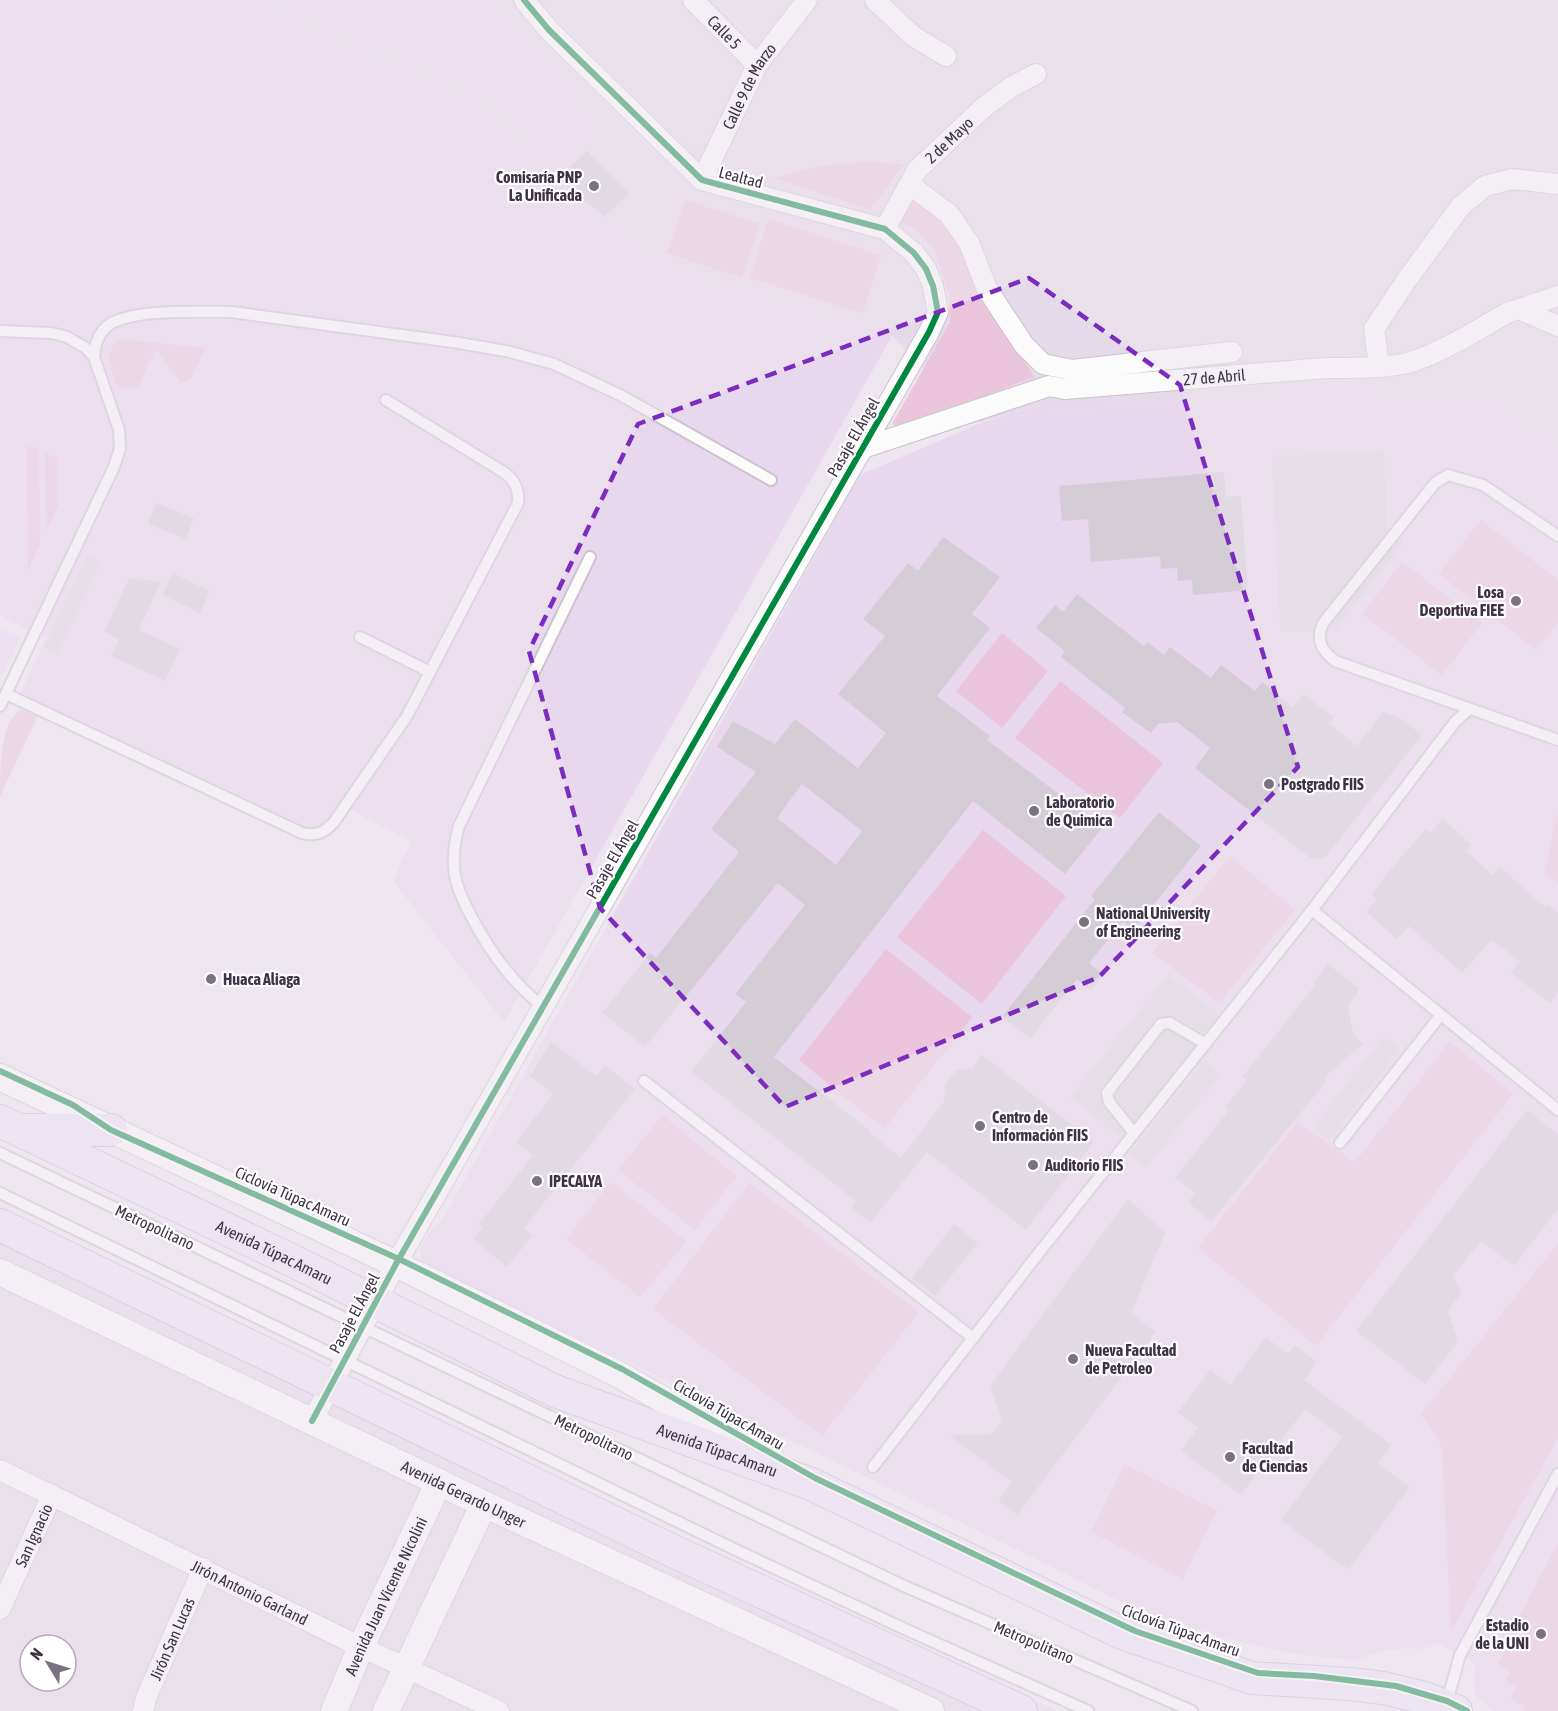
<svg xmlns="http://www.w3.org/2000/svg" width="1558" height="1711" font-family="'Asap Condensed',sans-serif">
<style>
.residential{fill:#e5dae9;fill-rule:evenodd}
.commercial{fill:#e8d8f2}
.education{fill:#e8d8ed}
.green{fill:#eac5dc}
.parking{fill:#dcd6dd}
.building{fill:#d4cdd6;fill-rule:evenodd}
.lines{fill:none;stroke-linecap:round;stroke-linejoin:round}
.service-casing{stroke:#cbc3cd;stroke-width:14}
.minor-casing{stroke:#cbc3cd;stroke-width:22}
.tertiary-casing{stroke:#cbc3cd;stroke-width:28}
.primary-casing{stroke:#c9b3d1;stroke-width:34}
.service{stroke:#fcfbfc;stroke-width:10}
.minor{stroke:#fcfbfc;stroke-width:20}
.tertiary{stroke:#fcfbfc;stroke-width:26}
.primary{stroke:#ece2f1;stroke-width:32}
.cycleway-casing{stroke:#fff;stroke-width:10}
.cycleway{stroke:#00873e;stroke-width:6}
.marked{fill:none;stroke:#7b2cbf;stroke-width:4.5;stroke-dasharray:12 8;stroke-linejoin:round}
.poi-dot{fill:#7b7280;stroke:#fff;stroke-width:2}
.labels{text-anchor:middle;stroke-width:4.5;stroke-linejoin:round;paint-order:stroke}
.street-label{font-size:16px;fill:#3d3344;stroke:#fff}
.poi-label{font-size:16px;font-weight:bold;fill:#3d3344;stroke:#fff;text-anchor:start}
</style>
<rect width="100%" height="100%" fill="#ede6ee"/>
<g class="residential">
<path d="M247,0H1558V446L1509,414L1487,406L1436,399L1395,398L1370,392L1281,394L1249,397H1207L1139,405L1072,410L1054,409L1038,405L978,423L892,336L676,273L557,179L477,103Z"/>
<path d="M0,1206L585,1493L1058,1711H0ZM30,1645H66V1681H30Z"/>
</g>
<path class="commercial" d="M0,629L20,638L0,679Z"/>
<g class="education">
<path d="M0,0H247L477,103L557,179L676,273L892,336L504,1022L393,881L411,841L345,807L313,834L20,695L46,638L0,616Z"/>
<path d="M270,0H488L603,129L556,170L488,94Z"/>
<path d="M1370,392L1395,398L1436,399L1487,406L1509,414L1558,446V1711H1494L1480,1700L1475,1693L1474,1676L1476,1664L1439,1643L1423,1649L1407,1648L1387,1650L1354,1660L1319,1657L1278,1651L1228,1639L1169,1621L1115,1599L1034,1558L448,1275L425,1267L420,1251L428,1234L442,1220L860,475L978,424L1038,405L1054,409L1072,410L1139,405L1207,397H1249L1281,394Z"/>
</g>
<g class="green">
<path d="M866,162L904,164L870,210L774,178L821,166Z"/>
<path d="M913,198L939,220L956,237L979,296L1012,340L1034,377L900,428L892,424L950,322L949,294L934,249L920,233L899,220Z"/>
<path d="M685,200L760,224L742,278L667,253Z"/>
<path d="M768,219L881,255L863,313L750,278Z"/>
<path d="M121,339L206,348L191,379L181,383L159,352L155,351L138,387L120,388L116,385L108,356L113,345Z"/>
<path d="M27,445L39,450L40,545L28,570Z"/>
<path d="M45,453L58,459V506L46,532Z"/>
<path d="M1481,520L1558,580V622L1536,650L1439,574Z"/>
<path d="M1402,562L1482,623L1442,675L1362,614Z"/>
<path d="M1002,633L1048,671L1002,728L956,691Z"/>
<path d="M1060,681L1163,763L1120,818L1015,738Z"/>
<path d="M21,710L38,716L0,796C0,773 0,719 21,710Z"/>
<path d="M1558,815V882L1545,873L1556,817Z"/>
<path d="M983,830L1066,896L982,1004L897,937Z"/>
<path d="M1230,856L1295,910L1219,1003L1152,953Z"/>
<path d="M886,949L972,1017L884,1129L799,1060Z"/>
<path d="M1450,1041L1513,1094L1316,1346L1198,1248L1297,1123L1355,1162Z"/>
<path d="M662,1115L737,1176L695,1230L618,1170Z"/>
<path d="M611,1182L687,1241L640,1297L566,1239Z"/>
<path d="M749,1183L919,1312L822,1436L653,1309Z"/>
<path d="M1558,1243V1438L1451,1632L1442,1447L1421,1414Z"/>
<path d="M1125,1464L1217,1511L1183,1579L1091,1532Z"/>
<path d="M1558,1543V1711H1523L1524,1707L1510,1699L1517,1687L1505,1682L1511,1671L1498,1664L1509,1643L1517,1647L1529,1625L1519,1617Z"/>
</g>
<g class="parking">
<path d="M1384,451L1387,528L1404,542L1336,630L1280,632L1272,456Z"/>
<path d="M88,555L101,562L58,653L44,647Z"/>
<path d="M1168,975L1220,1015L1122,1138L1070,1097Z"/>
<path d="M1384,1036L1400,1048L1329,1140L1313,1127Z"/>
<path d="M1205,1061L1221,1075L1146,1168L1129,1154Z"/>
</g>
<g class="building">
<path d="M587,151L629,193L605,217L557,179Z"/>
<path d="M1224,472L1226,497L1241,496L1248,590L1193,595L1192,580L1178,581L1177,568L1161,569L1160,556L1091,562L1088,519L1062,521L1059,486Z"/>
<path d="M156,503L194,518L186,539L148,524Z"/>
<path d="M943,537L1000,577L972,614L990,628L937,696L990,736L987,740L1103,827L1065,874L973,801L774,1057L871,1131L870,1133L901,1158L944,1101L945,1085L951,1076L957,1070L972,1068L982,1055L1094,1142L1026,1230L927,1152L870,1223L851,1208L856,1201L691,1072L746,1002L735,994L805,905L778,883L645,1047L602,1013L650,953L656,958L739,852L711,829L756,772L717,747L733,721L775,744L795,719L858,768L886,733L838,694L885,636L863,619L908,563L918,571ZM802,784L862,831L836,865L777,818Z"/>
<path d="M173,573L210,591L200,613L162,595Z"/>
<path d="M129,578L161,582L139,630L180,649L165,681L111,656L119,639L104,632Z"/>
<path d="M1077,594L1144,646L1147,642L1164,655L1170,647L1211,678L1221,665L1255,691L1262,682L1293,707L1303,694L1334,717L1330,724L1357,746L1383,712L1400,718L1422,735L1324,859L1310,858L1195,768L1210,748L1177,722L1158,724L1151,733L1122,712L1125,708L1061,657L1065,651L1036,628L1055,605L1063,612Z"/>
<path d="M1159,812L1201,846L1133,930L1123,921L1089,963L1104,975L1091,990L1077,979L1030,1039L1002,1017L1095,899L1091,896Z"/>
<path d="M1443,819L1472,845L1466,851L1493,875L1500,867L1545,907L1547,904L1558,912V992L1550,1003L1510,973L1520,961L1491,940L1462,973L1409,926L1397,939L1366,912L1377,899L1371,894L1397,862L1426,829L1430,833Z"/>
<path d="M1328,964L1360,989L1348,1006L1353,1033L1363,1044L1330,1072L1322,1087L1211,1222L1188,1202L1195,1193L1175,1178L1229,1110L1225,1107L1247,1080L1242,1077L1315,985L1313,983Z"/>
<path d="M551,1042L596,1076L605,1065L635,1089L524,1228L533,1235L507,1267L473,1239L483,1227L479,1224L533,1155L516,1142L553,1094L530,1076Z"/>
<path d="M1527,1110L1558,1135V1209L1514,1266L1481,1241L1453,1276L1461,1293L1448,1311L1458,1342L1425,1384L1356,1331Z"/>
<path d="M1128,1199L1165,1233L1131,1313L1156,1332L1017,1515L998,1501L1012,1482L949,1435L992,1434L1002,1420L990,1386Z"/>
<path d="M954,1224L978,1243L935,1296L912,1278Z"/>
<path d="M1266,1337L1288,1354L1295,1345L1317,1362L1304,1380L1392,1445L1378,1464L1410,1487L1348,1570L1281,1520L1342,1437L1305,1409L1241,1495L1181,1451L1198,1428L1178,1412L1210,1370L1230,1385Z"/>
</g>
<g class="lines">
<g class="service-casing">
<g id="service">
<path d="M0,331L52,333L67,337L86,348L94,357L119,430L120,448L114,467L0,706"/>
<path d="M94,357C95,346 97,336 106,327C127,308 202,312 231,312L453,342L506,351L554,364L622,396L771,480"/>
<path d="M1558,536L1483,485L1448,475L1435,483L1324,622C1315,639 1321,650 1335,661L1558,740"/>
<path d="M360,637L430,672"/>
<path d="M6,694L302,833C316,837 325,832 334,822L407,716L518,503C519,489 515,481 505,473L386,400"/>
<path d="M1312,910L1558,1110"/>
<path d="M543,1007C511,981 490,952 471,916C463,900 455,885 454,867C453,853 455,840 459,826L590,557"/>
<path d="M644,1081L973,1338"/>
<path d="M1134,1133L1109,1102L1107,1093L1161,1024L1170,1023L1206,1044"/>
<path d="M1340,1143L1440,1016"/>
<path d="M0,1153L904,1586L1192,1711"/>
<path d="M0,1193L736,1550L907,1630L1088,1711"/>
<path d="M873,1467L1038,1254L1312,910L1455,722L1469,709"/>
<path d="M1446,1705L1460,1655L1558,1474"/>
</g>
</g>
<g class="minor-casing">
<g id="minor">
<path id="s1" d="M693,0L757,65"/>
<path d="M875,0L913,36L946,56"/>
<path id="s2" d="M702,180L757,65L807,0"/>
<path d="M910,185L949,214L969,243L987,289L1024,345L1043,364L1072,370L1232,352"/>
<path id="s3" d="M885,229L917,170L983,108L1011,87L1036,74"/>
<path d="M1519,309L1558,296"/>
<path d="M1379,366L1374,329L1408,278L1461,206L1485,186L1513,179L1558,184"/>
<path id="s4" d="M863,448L1049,386L1065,389L1325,368C1349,368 1392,369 1414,361C1447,350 1478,329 1509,312L1519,309L1558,326"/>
<path d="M312,1421L396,1264L929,332L938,312L933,286L926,269L914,253L885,229L702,180L549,30L524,0"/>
<path id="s5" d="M0,1470L361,1647L499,1711"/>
<path id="s6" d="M0,1609L52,1495"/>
<path id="s7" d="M143,1711L146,1698L203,1568"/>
</g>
</g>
<g class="tertiary-casing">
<g id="tertiary">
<path d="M0,1077L396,1264L618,1374L762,1456"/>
<path id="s8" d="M0,1272L484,1504L931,1711"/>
<path id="s9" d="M334,1711L361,1647L439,1482"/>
<path d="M386,1711L484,1504"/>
</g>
</g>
<g class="primary-casing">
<g id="primary">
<path id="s10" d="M0,1121L287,1258L555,1391L811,1484L1122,1633L1252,1678L1350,1684L1383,1688L1425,1698L1456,1711"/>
<path d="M28,1130H111"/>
<path d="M0,1225L675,1552L1021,1711"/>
</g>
</g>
<use href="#service" class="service"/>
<use href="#minor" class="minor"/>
<use href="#tertiary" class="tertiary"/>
<use href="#primary" class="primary"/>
<g class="cycleway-casing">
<g id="cycleway">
<path d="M0,1071L73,1105L111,1130L399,1259L622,1369L815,1478L1135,1631L1258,1673L1314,1676L1396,1686L1447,1701L1467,1711"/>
<path d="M312,1421L396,1264L929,332L938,312L933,286L926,269L914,253L885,229L702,180L549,30L524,0"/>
</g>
</g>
<use href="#cycleway" class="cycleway"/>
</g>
<path d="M0 0H1558V1711H0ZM1029,278L1180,385L1298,767L1099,977L785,1107L600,908L529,651L638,424Z" fill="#ede6ee" fill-opacity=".55" fill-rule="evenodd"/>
<path class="marked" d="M1029,278L1180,385L1298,767L1099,977L785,1107L600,908L529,651L638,424Z"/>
<g class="poi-dot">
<circle cx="594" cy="186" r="6"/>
<circle cx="1516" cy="601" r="6"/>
<circle cx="1269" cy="784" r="6"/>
<circle cx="1034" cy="811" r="6"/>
<circle cx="1084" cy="922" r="6"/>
<circle cx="211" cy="979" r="6"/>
<circle cx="980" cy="1126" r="6"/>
<circle cx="1033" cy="1165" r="6"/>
<circle cx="537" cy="1181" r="6"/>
<circle cx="1073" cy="1359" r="6"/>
<circle cx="1230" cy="1457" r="6"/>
<circle cx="1541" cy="1634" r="6"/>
</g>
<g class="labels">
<g class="street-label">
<text dy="6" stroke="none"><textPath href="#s1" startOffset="45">Calle 5</textPath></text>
<text dy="6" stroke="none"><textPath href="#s2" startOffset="105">Calle 9 de Marzo</textPath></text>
<text dy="6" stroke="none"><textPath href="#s3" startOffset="111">2 de Mayo</textPath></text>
<text transform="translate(741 177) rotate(15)" y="6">Lealtad</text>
<text dy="6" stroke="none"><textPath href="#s4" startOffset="362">27 de Abril</textPath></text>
<text transform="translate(853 437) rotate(-60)" y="6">Pasaje El Ángel</text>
<text transform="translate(612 859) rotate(-60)" y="6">Pasaje El Ángel</text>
<text transform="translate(293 1196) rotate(24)" y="6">Ciclovía Túpac Amaru</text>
<text transform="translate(155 1227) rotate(25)" y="6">Metropolitano</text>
<text dy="6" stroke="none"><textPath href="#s10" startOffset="304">Avenida Túpac Amaru</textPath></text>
<text transform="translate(354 1313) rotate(-62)" y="6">Pasaje El Ángel</text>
<text transform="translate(729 1414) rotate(30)" y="6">Ciclovía Túpac Amaru</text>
<text transform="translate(594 1437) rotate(26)" y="6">Metropolitano</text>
<text dy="6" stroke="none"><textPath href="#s10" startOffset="790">Avenida Túpac Amaru</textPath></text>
<text dy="6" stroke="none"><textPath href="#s8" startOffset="514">Avenida Gerardo Unger</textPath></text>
<text dy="6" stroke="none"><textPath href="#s6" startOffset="81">San Ignacio</textPath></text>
<text dy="6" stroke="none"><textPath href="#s5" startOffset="278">Jirón Antonio Garland</textPath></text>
<text dy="6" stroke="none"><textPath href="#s9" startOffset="126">Avenida Juan Vicente Nicolini</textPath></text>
<text transform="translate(1181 1630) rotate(20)" y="6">Ciclovía Túpac Amaru</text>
<text dy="6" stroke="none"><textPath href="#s7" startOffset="78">Jirón San Lucas</textPath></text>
<text transform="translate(1034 1642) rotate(23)" y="6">Metropolitano</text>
</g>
<g class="poi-label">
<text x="582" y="183" text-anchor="end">Comisaría PNP<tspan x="582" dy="18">La Unificada</tspan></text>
<text x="1504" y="598" text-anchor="end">Losa<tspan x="1504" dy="18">Deportiva FIEE</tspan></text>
<text x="1281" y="790">Postgrado FIIS</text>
<text x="1046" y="808">Laboratorio<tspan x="1046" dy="18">de Quimica</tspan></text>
<text x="1096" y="919">National University<tspan x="1096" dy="18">of Engineering</tspan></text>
<text x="223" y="985">Huaca Aliaga</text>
<text x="992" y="1123">Centro de<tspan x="992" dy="18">Información FIIS</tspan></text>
<text x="1045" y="1171">Auditorio FIIS</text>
<text x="549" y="1187">IPECALYA</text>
<text x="1085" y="1356">Nueva Facultad<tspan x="1085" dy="18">de Petroleo</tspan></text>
<text x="1242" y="1454">Facultad<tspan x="1242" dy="18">de Ciencias</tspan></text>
<text x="1529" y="1631" text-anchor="end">Estadio<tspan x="1529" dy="18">de la UNI</tspan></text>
</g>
</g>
<g transform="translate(48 1663) rotate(308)"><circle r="28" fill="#ffffff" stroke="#b1adb4" stroke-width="1.5"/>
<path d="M0-4.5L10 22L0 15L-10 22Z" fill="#7b7280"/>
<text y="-9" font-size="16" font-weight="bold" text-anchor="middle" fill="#3d3344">N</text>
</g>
</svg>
